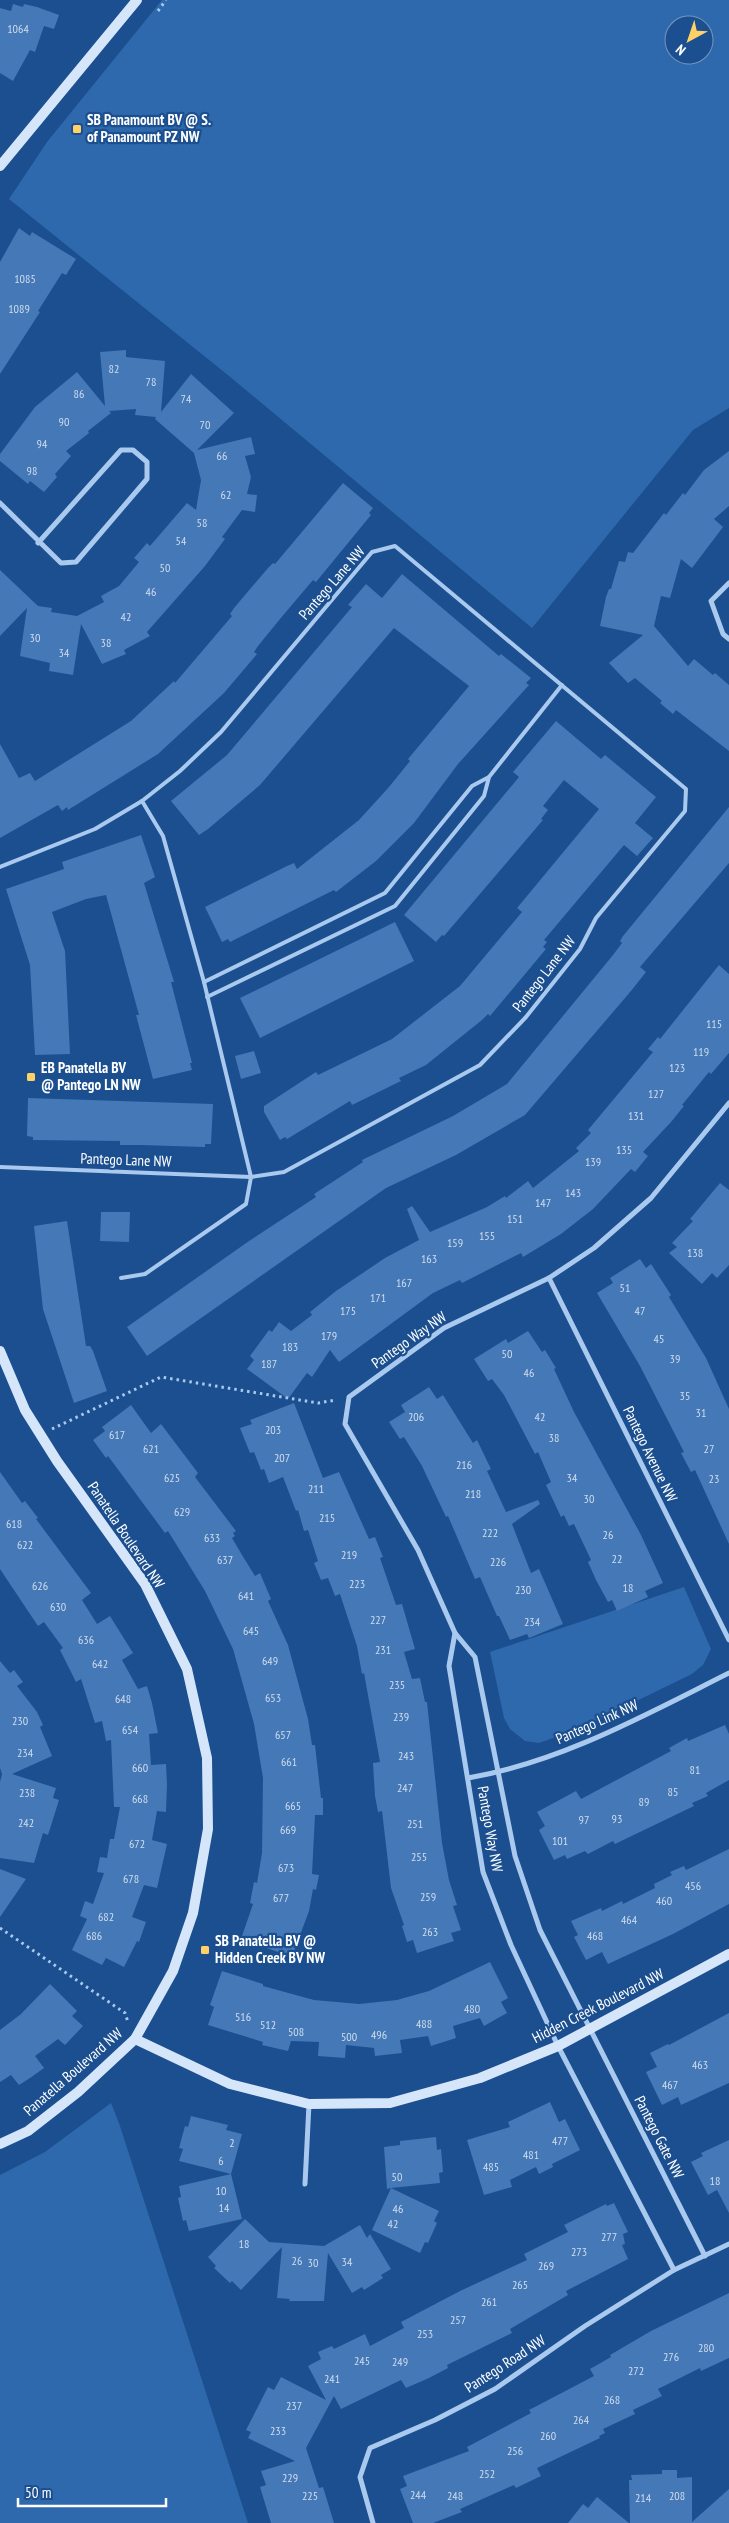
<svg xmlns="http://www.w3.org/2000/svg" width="729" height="2523" font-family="'PT Sans Narrow',sans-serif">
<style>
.green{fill:#2e69ad;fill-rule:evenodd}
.building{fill:#4478b7}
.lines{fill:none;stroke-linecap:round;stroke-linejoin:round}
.path{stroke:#a9c9ee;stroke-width:3;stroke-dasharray:2.5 4;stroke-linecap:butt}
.lane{stroke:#a9c9ee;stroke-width:4}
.street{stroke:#a9c9ee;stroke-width:5}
.secondary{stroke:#d6e6fa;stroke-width:10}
.poi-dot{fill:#ffd166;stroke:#1b4f8f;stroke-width:2}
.labels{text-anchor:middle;stroke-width:4.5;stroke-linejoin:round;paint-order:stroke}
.number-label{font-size:12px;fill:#d0dded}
.poi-label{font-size:15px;font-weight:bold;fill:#fff;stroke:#1b4f8f;text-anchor:start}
.street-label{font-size:15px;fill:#fff;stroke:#1b4f8f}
</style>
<rect width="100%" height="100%" fill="#1b4f8f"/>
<g class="green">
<path d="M162,0H729V408L693,430L532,628L229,376L9,199L47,142ZM674,25H704V55H674Z"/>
<path d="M684,1587L711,1649L703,1665L692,1674L579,1729L539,1743L525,1741L510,1729L504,1718L490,1652Z"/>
<path d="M111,2103L119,2123L248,2523H0V2175L45,2152Z"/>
</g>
<g class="building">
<path d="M13,4L23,7L24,4L37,7L59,15L54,29L44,26L35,52L30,50L13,81L0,73V8L11,11Z"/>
<path d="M19,228L30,236L32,232L76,259L66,275L62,273L38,311L40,312L0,374V262Z"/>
<path d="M126,350V357L165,361L161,412L191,374L234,413L197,450L251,437L255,454L245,456L251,477L247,494L257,495L255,512L242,510L222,537L225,539L205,566L147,632L150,636L124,650L126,654L102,664L81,624L73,675L49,671L50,663L20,656L27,608L0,636V570L38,606L52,608L51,612L77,616L104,602L101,596L119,586L139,562L134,558L147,543L150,546L187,503L196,510L201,480L194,453L155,419L156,417L135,415L136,409L109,411L111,413L88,431L89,433L66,451L71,456L55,474L57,477L44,492L30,481L28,484L0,461V454L35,407L77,372L105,406L100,352Z"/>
<path d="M729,451V506L714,519L723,527L692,568L681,559L670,598L661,596L654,626L688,666L694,659L713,675L715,673L729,685V751L676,710L673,714L660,703L662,701L635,678L628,683L609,663L643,635L600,626L606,597L609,589H611L619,561L625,562L628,552L633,553L664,513L666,515L683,493L685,495L704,470Z"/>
<path d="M343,483L373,508L369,513L371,515L316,582L313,580L280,619L258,646L254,652L257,654L224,693L158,754L68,810L67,807L62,811L58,805L0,838V744L19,778L30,773L35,781L131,721L174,681L175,683L232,616L230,614L234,608L268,568L273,563L275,564Z"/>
<path d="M402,574L499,656L501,654L531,678L526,683L529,685L458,764L414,823L376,861L336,892L334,890L230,942L228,939L222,942L205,907L287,866L294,863L297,869L359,820L389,787L410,761L408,759L413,753L469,686L394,628L260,785L208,829L199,835L171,801L227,755L352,607L348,605L366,584L382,598Z"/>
<path d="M556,721L601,759L605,755L656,797L635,823L653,838L637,856L624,845L544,940L547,942L543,947L546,949L490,1016L488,1014L482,1020L426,1065L399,1078L401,1081L352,1105L350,1101L287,1139L285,1137L280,1140L264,1112V1106L316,1072L318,1075L392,1039L460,986L522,912L517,908L522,902L599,809L564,780L543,806L548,810L541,819L543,820L444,936L442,935L436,942L404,915L519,777L513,772Z"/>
<path d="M729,807V863L640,967L646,972L631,991L525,1115L456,1155L386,1188L147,1356L127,1327L249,1241L316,1197L314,1194L363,1162L362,1160L453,1116L507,1084L613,955L622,943L620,941L623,936Z"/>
<path d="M141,835L155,877L144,883L174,982H171L192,1063H190L192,1070L153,1079L136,1015H139L106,895L86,899L52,912L65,951L70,1054L35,1055L30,965L6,889L64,869L62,862Z"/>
<path d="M395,922L414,961L260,1038L240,998Z"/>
<path d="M719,965L729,974V1053L711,1074L709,1072L682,1105L684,1106L671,1122L643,1152L648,1156L635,1172L631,1169L593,1209L561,1234L523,1257L521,1253L462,1283L460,1280L433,1293L339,1362L330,1350L312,1377L307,1373L288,1399L247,1369L254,1360L250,1356L269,1330L272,1332L279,1322L291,1331L312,1315L310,1312L336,1291L385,1258L419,1240L407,1209L412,1206L430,1232L487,1207L505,1196L506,1198L528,1181L533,1188L579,1151L576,1148L591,1133L588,1130L653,1052L648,1049L658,1037L660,1039Z"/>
<path d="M254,1051L261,1073L241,1079L235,1056Z"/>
<path d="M28,1098L213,1104L211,1144H205V1147L141,1145H120V1141L33,1140V1137L27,1136Z"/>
<path d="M720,1183L729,1190V1265L717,1278L712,1273L702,1284L669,1253L677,1247L672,1243L693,1221L690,1219Z"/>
<path d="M101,1212H130L129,1242L100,1241Z"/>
<path d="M67,1221L86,1346H90L93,1351L107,1391L74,1403L43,1309L34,1226Z"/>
<path d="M640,1259L646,1268L651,1264L671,1295L669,1297L706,1358L729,1409V1544L695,1470L691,1472L681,1453L684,1452L640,1366L597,1293L613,1283L610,1278Z"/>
<path d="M528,1331L542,1352L545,1350L556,1368L554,1369L574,1412L641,1535L663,1583L645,1591L648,1597L617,1611L612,1600L608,1602L596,1580L588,1562L591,1560L574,1524L569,1526L564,1515L561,1517L546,1485L551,1482L538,1452L535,1454L504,1395L492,1379L488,1381L474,1359L506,1339L508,1343Z"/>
<path d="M429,1387L437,1399L443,1395L473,1443L477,1440L491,1469L487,1471L506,1512L538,1500L540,1504L512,1524L531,1573L539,1569L563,1624L529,1638L527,1634L510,1640L499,1616H497L480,1577L475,1579L448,1516L446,1517L422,1466L404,1437L400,1439L389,1422L405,1412L401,1405Z"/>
<path d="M294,1403L323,1478L339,1472L369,1539L375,1537L383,1557L380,1558L396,1605L402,1604L415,1649L404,1652L412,1679L420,1678L425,1702H427L442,1843L449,1880L457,1905L453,1906L461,1930L451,1933L454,1941L417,1953L413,1940L407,1942L402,1926L404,1925L391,1888L382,1811L378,1812L375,1796L373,1763L380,1762L373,1723L364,1673L362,1674L357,1646L340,1594L335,1596L328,1578L321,1580L314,1563L318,1561L308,1530L304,1531L298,1510L296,1511L283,1477L269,1483L264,1469L261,1470L254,1452L250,1453L240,1428L252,1424L250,1420Z"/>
<path d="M131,1405L151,1433L161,1424L198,1473L195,1477L236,1531L233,1533L235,1536L232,1538L242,1555L255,1576L260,1573L271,1599L268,1601L288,1645L308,1719L312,1745H315L321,1798H323V1815H315L312,1874L319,1875L316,1890L313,1889L309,1911L292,1957L241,1939L253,1904L250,1903L254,1882L257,1883L262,1853L263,1778L254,1724L233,1649L205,1591L168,1531L165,1533L108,1456L106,1458L93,1440L105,1431L102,1427Z"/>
<path d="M0,1472L22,1503L25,1501L38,1518L36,1519L91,1593L82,1600L97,1624L110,1616L133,1653L122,1660L138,1689L147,1686L152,1703L158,1733L149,1734L151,1765L166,1764L167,1784L166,1812L157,1811L152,1840L167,1844L157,1888L144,1885L132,1917L146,1922L139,1942L137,1941L124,1967L106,1958L102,1965L72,1950L87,1919L80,1916L85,1901L93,1904L104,1873L97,1872L100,1857L107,1858L110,1839H114L120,1807H114L111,1740L106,1741L102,1721L95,1723L81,1679L76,1682L60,1650L63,1648L44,1622L38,1626L0,1569Z"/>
<path d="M0,1661L10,1673L14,1670L23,1682L17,1686L37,1712L43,1725L40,1727L52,1756L12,1774L56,1788L53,1798L59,1800L48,1835L43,1833L34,1863L0,1858V1782L2,1774L0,1768Z"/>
<path d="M725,1725L729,1734V1780L706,1793L708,1796L692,1803L694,1806L615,1844L613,1841L588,1854L585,1851L567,1859L565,1855L554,1860L539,1830L545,1826L537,1812L576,1791L581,1799L671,1751L669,1748L687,1738L688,1741Z"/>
<path d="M729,1849V1904L673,1934L608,1964L602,1952L586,1960L574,1937L578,1935L571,1921L601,1908L602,1911L622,1901L623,1904L655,1888L654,1884L672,1875L670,1872L684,1866L686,1870Z"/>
<path d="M0,1869L26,1879L0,1917Z"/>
<path d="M490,1962L508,1998L501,2002L507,2013L484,2026L480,2018L453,2026L456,2038L431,2046L428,2036L400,2040L402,2053L375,2056L374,2048L346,2045L345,2058L318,2056L319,2042L291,2041L288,2051L262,2045L263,2042L208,2025L214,2007L210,2005L222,1971L263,1984V1986L314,2000L359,2004L397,2000L429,1991Z"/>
<path d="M50,1984L77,2011L72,2016L83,2026L65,2045L58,2039L35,2056L44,2068L30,2078L19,2085L11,2075L0,2082V2030L21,2014Z"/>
<path d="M729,2013V2083L681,2105L678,2097L662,2105L646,2072L657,2067L650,2053L668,2044L669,2045Z"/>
<path d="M550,2102L559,2122L565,2119L580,2150L552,2164L553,2167L539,2174L536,2167L510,2180L512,2187L484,2195L467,2140L510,2127L508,2122Z"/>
<path d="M191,2116L228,2125L226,2130L242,2134L231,2174L242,2219L189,2231L186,2220L183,2221L178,2198L181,2197L179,2186L231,2174L179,2161L183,2149L179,2148L185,2126L188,2127Z"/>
<path d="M436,2137L437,2150L441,2149L443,2172L439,2173L440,2183L391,2188L439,2211L434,2221L437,2223L428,2243L425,2242L420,2253L372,2230L391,2188L387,2189L384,2147L400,2145V2141Z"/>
<path d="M729,2140V2213L717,2190L708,2195L691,2162L703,2156L701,2153Z"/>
<path d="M614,2203L628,2232L623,2234L625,2244L622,2245L628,2259L566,2291L568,2295L510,2329L512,2333L447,2365L448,2368L429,2378L406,2388L401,2380L341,2409L334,2396L306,2448L319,2488L323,2487L334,2523H271L260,2487L266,2485L261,2471L295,2461L248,2438L251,2432L246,2430L268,2387L274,2390L281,2377L326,2400L308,2366L321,2359L318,2352L332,2346L334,2349L365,2334L370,2346L404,2328L401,2322L460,2291L527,2260L524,2254L568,2232L564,2225L606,2204L607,2206Z"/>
<path d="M245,2219L269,2242L324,2246L360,2225L367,2238L370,2234L391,2269L381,2275L383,2278L364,2290L362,2287L352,2293L328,2253L324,2301H289L290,2299L277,2298L282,2247L241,2290L232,2281L230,2283L214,2268L216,2266L208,2257Z"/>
<path d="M729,2293V2358L701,2371L700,2368L658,2389L662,2396L633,2410L635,2414L603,2429L605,2433L599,2436L600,2438L537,2468L541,2476L516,2488L514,2485L460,2509L462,2512L433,2523H413L400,2489L407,2486L403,2476L469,2451L467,2447L531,2413L529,2410L594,2376L590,2369L611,2357L610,2355L651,2331Z"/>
<path d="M662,2470H677V2478L692,2477V2522L729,2489V2523H630L629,2480H632L631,2475L662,2474Z"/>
<path d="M597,2497L629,2523H568L583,2504L588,2508Z"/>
</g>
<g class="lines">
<g class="path">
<path d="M158,11L166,0"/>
<path d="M52,1429L161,1377L318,1403L336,1400"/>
<path d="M0,1928L125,2013L128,2022"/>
</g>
<g class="lane">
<path d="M0,867L95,829L142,801L180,771L221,732L372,552L395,546L686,789L685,811L596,918L580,949L526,1017L480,1065L284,1172L251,1177L0,1167"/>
<path d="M204,982L385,893L472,786L489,777L562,685"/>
<path d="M207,997L395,906L484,796L489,777"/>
<path d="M121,1278L145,1274L246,1204L251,1177L204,982L163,836L142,801"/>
</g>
<g class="street">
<path d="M0,503L61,563L76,562L147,479V462L133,450H121L38,543"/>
<path d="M729,583L711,601L723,634L729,639"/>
<path d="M549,1278L729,1640"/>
<path d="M455,1633L449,1666L483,1872L511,1945L558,2046L674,2270"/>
<path d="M468,1778C561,1762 645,1715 729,1673"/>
<path d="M305,2184L309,2104"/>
<path d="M705,2256L540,1930L515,1856L475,1657L455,1633L418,1550L345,1424L349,1397L444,1328L549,1278L594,1248L651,1198L729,1103"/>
<path d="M373,2523L360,2477L370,2448L435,2420L495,2389L585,2326L674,2270L729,2244"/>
</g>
<g class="secondary">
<path d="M0,166L137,0"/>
<path d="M0,1351L25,1410L57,1461L145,1584L187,1669L207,1758L208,1829L193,1913L173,1971L135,2039L78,2092L28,2131L0,2144"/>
<path d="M135,2039L230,2084L309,2104L390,2103L480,2078L558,2046L729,1954"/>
</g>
</g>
<g class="poi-dot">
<rect x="72" y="124" width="10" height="10" rx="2.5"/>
<rect x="26" y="1072" width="10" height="10" rx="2.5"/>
<rect x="200" y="1945" width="10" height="10" rx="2.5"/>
</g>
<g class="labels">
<g class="number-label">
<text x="18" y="33">1064</text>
<text x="25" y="283">1085</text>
<text x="19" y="313">1089</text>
<text x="114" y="373">82</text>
<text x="151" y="386">78</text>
<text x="79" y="398">86</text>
<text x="186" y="403">74</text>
<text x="64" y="426">90</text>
<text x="205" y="429">70</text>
<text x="42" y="448">94</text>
<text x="222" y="460">66</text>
<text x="32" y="475">98</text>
<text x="226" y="499">62</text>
<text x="202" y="527">58</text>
<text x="181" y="545">54</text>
<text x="165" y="572">50</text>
<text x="151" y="596">46</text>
<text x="126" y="621">42</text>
<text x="35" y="642">30</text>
<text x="106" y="647">38</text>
<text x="64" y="657">34</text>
<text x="714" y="1028">115</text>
<text x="701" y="1056">119</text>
<text x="677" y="1072">123</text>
<text x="656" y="1098">127</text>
<text x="636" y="1120">131</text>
<text x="624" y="1154">135</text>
<text x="593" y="1166">139</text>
<text x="573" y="1197">143</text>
<text x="543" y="1207">147</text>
<text x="515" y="1223">151</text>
<text x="487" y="1240">155</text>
<text x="455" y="1247">159</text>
<text x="695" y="1257">138</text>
<text x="429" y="1263">163</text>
<text x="404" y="1287">167</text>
<text x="625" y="1292">51</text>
<text x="378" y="1302">171</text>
<text x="348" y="1315">175</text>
<text x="640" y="1315">47</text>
<text x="329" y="1340">179</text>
<text x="659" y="1343">45</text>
<text x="290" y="1351">183</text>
<text x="507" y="1358">50</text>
<text x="675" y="1363">39</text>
<text x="269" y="1368">187</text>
<text x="529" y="1377">46</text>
<text x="685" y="1400">35</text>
<text x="701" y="1417">31</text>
<text x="416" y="1421">206</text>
<text x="540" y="1421">42</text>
<text x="273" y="1434">203</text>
<text x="117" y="1439">617</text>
<text x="554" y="1442">38</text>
<text x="151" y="1453">621</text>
<text x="709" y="1453">27</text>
<text x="282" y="1462">207</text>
<text x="464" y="1469">216</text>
<text x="172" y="1482">625</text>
<text x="572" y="1482">34</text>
<text x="714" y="1483">23</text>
<text x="316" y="1493">211</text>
<text x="473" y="1498">218</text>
<text x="589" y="1503">30</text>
<text x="182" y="1516">629</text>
<text x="327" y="1522">215</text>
<text x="14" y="1528">618</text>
<text x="490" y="1537">222</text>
<text x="608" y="1539">26</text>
<text x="212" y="1542">633</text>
<text x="25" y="1549">622</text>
<text x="349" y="1559">219</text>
<text x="617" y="1563">22</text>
<text x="225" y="1564">637</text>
<text x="498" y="1566">226</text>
<text x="357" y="1588">223</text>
<text x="40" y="1590">626</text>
<text x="628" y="1592">18</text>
<text x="523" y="1594">230</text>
<text x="246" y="1600">641</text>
<text x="58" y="1611">630</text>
<text x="378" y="1624">227</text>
<text x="532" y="1626">234</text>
<text x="251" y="1635">645</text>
<text x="86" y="1644">636</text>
<text x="383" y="1654">231</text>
<text x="270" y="1665">649</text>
<text x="100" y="1668">642</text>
<text x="397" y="1689">235</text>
<text x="273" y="1702">653</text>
<text x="123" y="1703">648</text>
<text x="401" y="1721">239</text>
<text x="20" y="1725">230</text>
<text x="130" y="1734">654</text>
<text x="283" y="1739">657</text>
<text x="25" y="1757">234</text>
<text x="406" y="1760">243</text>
<text x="289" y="1766">661</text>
<text x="140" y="1772">660</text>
<text x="695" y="1774">81</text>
<text x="405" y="1792">247</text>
<text x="673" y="1796">85</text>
<text x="27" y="1797">238</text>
<text x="140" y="1803">668</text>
<text x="644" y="1806">89</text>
<text x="293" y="1810">665</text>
<text x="617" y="1823">93</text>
<text x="584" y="1824">97</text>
<text x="26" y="1827">242</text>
<text x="415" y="1828">251</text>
<text x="288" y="1834">669</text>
<text x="560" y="1845">101</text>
<text x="137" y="1848">672</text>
<text x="419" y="1861">255</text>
<text x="286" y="1872">673</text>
<text x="131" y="1883">678</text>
<text x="693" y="1890">456</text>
<text x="428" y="1901">259</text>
<text x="281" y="1902">677</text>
<text x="664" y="1905">460</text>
<text x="106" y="1921">682</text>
<text x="629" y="1924">464</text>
<text x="430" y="1936">263</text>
<text x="94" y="1940">686</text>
<text x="595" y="1940">468</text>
<text x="472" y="2013">480</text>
<text x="243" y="2021">516</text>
<text x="424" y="2028">488</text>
<text x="268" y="2029">512</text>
<text x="296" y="2036">508</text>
<text x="379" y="2039">496</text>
<text x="349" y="2041">500</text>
<text x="700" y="2069">463</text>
<text x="670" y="2089">467</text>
<text x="560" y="2145">477</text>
<text x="232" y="2147">2</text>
<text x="531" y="2159">481</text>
<text x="221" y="2165">6</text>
<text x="491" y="2171">485</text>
<text x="397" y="2181">50</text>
<text x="715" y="2185">18</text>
<text x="221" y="2195">10</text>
<text x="224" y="2212">14</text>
<text x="398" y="2213">46</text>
<text x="393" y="2228">42</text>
<text x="609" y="2241">277</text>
<text x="244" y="2248">18</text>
<text x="579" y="2256">273</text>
<text x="297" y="2265">26</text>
<text x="347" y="2266">34</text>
<text x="313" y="2267">30</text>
<text x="546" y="2270">269</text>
<text x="520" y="2289">265</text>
<text x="489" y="2306">261</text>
<text x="458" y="2324">257</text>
<text x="425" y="2338">253</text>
<text x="706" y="2352">280</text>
<text x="671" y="2361">276</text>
<text x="362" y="2365">245</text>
<text x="400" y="2366">249</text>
<text x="636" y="2375">272</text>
<text x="332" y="2383">241</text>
<text x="612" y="2404">268</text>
<text x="294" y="2410">237</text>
<text x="581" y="2424">264</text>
<text x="278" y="2435">233</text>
<text x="548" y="2440">260</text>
<text x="515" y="2455">256</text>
<text x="487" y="2478">252</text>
<text x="290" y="2482">229</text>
<text x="418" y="2499">244</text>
<text x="310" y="2500">225</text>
<text x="455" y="2500">248</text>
<text x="677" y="2500">208</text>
<text x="643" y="2502">214</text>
</g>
<g class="poi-label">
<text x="87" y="125">SB Panamount BV @ S.<tspan x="87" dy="17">of Panamount PZ NW</tspan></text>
<text x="41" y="1073">EB Panatella BV<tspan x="41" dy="17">@ Pantego LN NW</tspan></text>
<text x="215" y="1946">SB Panatella BV @<tspan x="215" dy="17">Hidden Creek BV NW</tspan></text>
</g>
<g class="street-label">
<text transform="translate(332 583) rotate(-49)" y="5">Pantego Lane NW</text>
<text transform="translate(544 974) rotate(-52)" y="5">Pantego Lane NW</text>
<text transform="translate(126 1160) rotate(2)" y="5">Pantego Lane NW</text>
<text transform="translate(409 1340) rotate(-35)" y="5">Pantego Way NW</text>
<text transform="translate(650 1454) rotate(64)" y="5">Pantego Avenue NW</text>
<text transform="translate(126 1535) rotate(56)" y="5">Panatella Boulevard NW</text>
<text transform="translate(597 1722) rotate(-24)" y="5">Pantego Link NW</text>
<text transform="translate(490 1829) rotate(80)" y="5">Pantego Way NW</text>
<text transform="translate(598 2006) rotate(-27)" y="5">Hidden Creek Boulevard NW</text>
<text transform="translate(73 2072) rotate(-41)" y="5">Panatella Boulevard NW</text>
<text transform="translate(659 2137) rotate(63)" y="5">Pantego Gate NW</text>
<text transform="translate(505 2364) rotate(-33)" y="5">Pantego Road NW</text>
</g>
</g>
<g transform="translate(689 40) rotate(220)"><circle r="24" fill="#1b4f8f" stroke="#7695bc"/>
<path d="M0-4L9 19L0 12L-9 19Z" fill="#ffd166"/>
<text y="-8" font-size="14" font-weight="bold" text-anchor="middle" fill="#ffffff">N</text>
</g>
<path d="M18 2498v8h148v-8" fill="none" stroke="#ffffff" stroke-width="2.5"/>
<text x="25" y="2498" font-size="15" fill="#ffffff" stroke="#1b4f8f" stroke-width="4" paint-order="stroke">50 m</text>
</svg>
